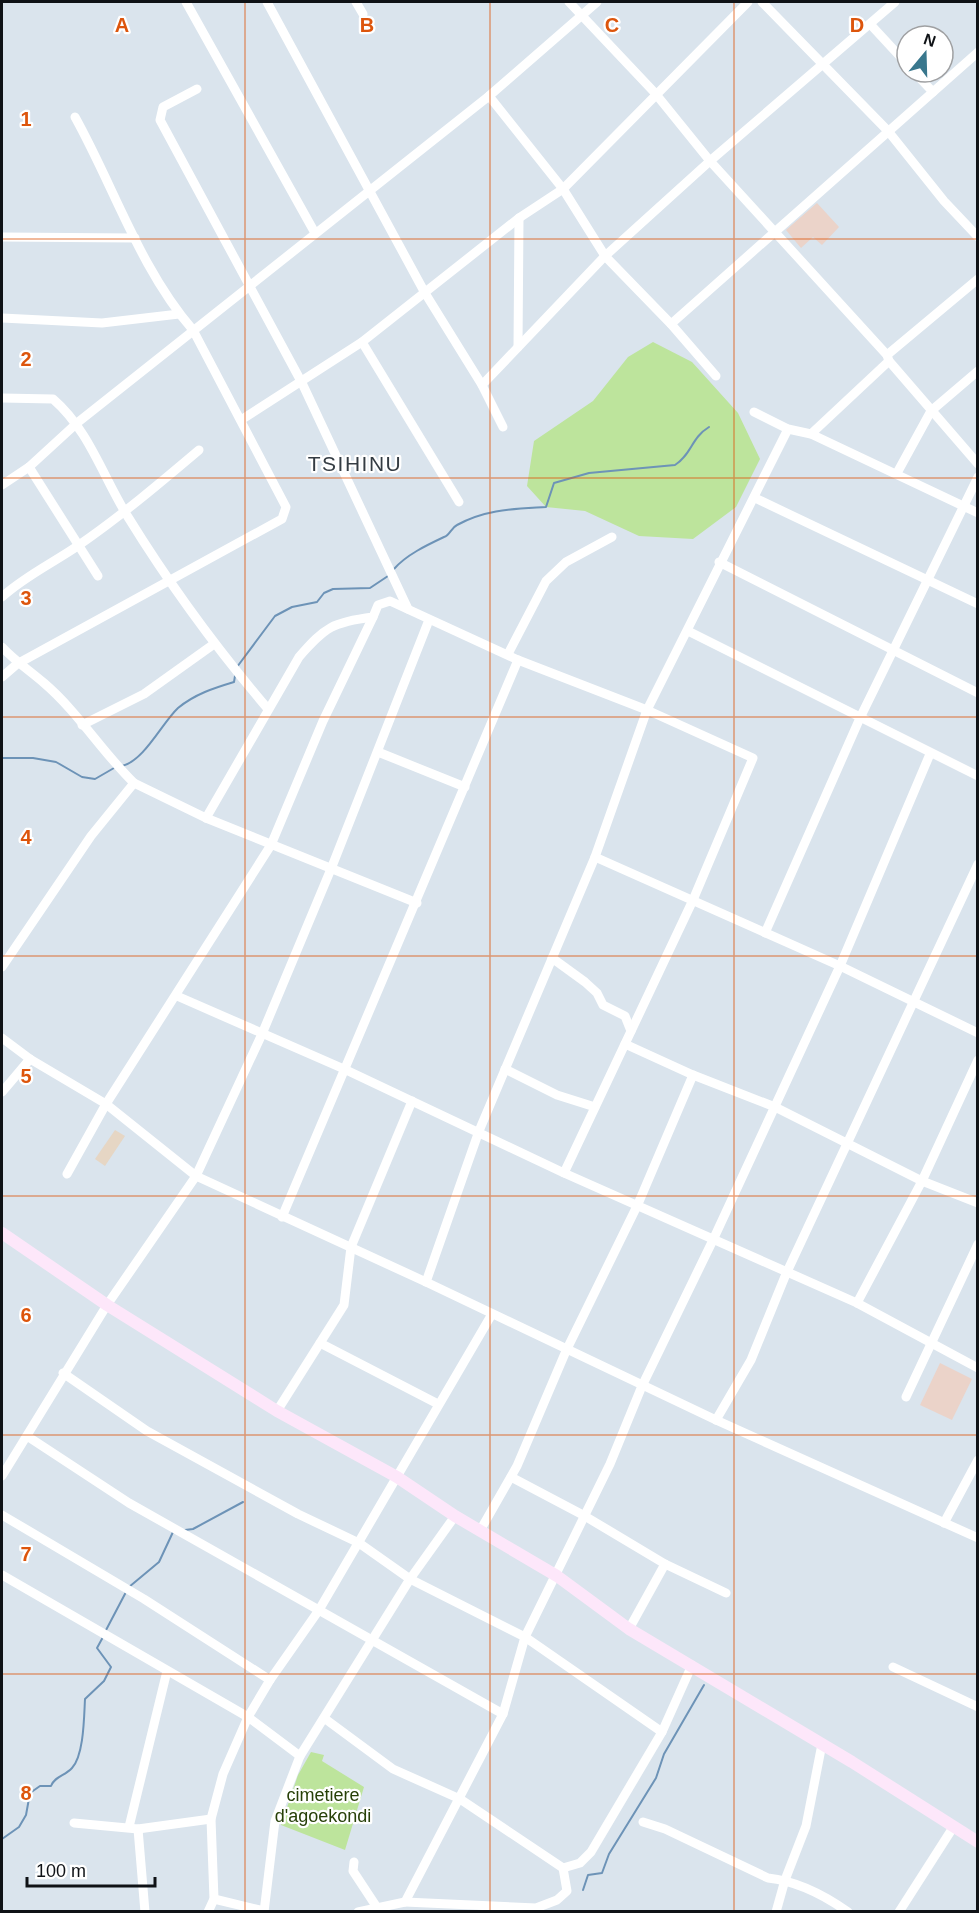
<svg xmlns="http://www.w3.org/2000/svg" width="979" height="1913" font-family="Helvetica,sans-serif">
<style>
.commercial{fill:#e6d6c4}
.medical{fill:#ebd3c9}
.green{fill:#bde49c}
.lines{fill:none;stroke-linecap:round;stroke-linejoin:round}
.stream{stroke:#6d93b7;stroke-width:2}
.street{stroke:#fff;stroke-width:9}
.secondary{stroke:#fde7fa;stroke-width:12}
.grid{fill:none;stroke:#dd550c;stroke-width:1.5;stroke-opacity:0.55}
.labels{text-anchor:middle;stroke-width:4.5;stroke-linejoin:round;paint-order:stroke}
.park-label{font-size:18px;fill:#274008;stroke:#fff}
.quarter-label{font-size:21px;letter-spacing:1.5px;fill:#343c43;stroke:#fff}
.grid-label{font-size:20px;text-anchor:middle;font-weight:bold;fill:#dd550c;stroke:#fff;stroke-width:4.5;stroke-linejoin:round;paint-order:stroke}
</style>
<rect width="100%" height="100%" fill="#dae4ed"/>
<path class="commercial" d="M115,1130L125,1136L105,1166L95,1159Z"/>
<g class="medical">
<path d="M817,203L839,227L822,245L813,237L801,248L786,230Z"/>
<path d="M940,1363L972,1379L952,1420L920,1405Z"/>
</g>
<g class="green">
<path d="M653,342L692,362L738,413L760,459L736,507L693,539L639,536L585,511L546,507L527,486L534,441L593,401L628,357Z"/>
<path d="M311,1752L324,1755L322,1761L364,1787L345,1850L281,1825L298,1775Z"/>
</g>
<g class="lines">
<g class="stream">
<path d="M394,569C406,555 427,545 444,537C450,535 451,528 457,525C486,509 514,509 546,507L554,483L589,473L675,465C692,454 691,438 709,427"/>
<path d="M237,667L275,616L292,607L317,602L324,593L333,589L370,588L388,576"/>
<path d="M2,758H33L56,762L82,777L95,779L114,768"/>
<path d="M122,766C144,761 162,723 178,708C195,694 214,688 234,682L235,676"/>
<path d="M185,1530L193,1529L243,1502"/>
<path d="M129,1587L159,1562L173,1532"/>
<path d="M105,1632L126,1592"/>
<path d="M2,1839L19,1827L26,1815L30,1793L40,1786H51C55,1776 65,1776 72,1768C84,1755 84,1717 85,1699L104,1681L111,1667L97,1648L103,1637"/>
<path d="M583,1890L588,1875L602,1873L609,1854L656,1778L664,1754L704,1685"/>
<path d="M575,1912L576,1911"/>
</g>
<g class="street">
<path d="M186,2L315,233"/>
<path d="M267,2L425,293L482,385L605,256L710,161L895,2"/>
<path d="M356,2L363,14"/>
<path d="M569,2L655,93L710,161L887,355L889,361L978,464"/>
<path d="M762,2L888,131L944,201L978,237"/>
<path d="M870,24L907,64"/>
<path d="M914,72L933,92"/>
<path d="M197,89L163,107L160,120L302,383L408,609"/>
<path d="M489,96L563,189L605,256L671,324L716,376"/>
<path d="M2,237L135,238"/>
<path d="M2,318L102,323L179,314"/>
<path d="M671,324L978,52"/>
<path d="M362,342L459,502"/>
<path d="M518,347L519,218"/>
<path d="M887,355L978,279"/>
<path d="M482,385L503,427"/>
<path d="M2,398L53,399C89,430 103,477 128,517C170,585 216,648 268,709"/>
<path d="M754,412L788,429L811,434L978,513"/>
<path d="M241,420L362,342L519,218L563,189L748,2"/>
<path d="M788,429L647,710L595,857L840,966L978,1033"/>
<path d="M811,434L889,361"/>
<path d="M29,467L98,576"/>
<path d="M897,473L931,411L978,371"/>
<path d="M2,485L29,467L77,423L489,96L597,2"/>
<path d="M755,498L978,604"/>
<path d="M719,562L978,693"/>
<path d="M2,597C25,576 53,563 79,545C121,516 160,483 199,450"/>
<path d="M688,631L978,776"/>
<path d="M2,647C15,661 29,670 44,683C78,712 102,752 134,783"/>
<path d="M508,654L546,581L566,562L612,537"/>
<path d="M2,677L17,664L282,519L286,507L193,330C140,269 114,187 75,117"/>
<path d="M82,725L144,694L214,644"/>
<path d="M378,752L465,787"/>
<path d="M206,818L299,657C325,627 333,622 373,617L378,605L390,601L518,660L647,710L753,758L693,900L564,1173"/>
<path d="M765,933L860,718L978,477"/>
<path d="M552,958L585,982L597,993L603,1005L625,1016L631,1031"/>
<path d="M2,967L91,836L134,783L206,818L417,903"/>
<path d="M177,996L344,1069L564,1173L857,1303L978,1368"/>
<path d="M2,1038L30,1059L106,1104L196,1176L426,1282L716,1420L978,1538"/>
<path d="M625,1044L693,1075L775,1107L922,1181L978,1203"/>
<path d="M505,1069L557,1095L595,1107"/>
<path d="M2,1092L30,1059"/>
<path d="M67,1174L106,1104L271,845L323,721L373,617"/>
<path d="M282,1217L518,660"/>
<path d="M426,1282L479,1131L595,857"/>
<path d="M857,1303L922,1181L978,1060"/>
<path d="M320,1343L438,1404"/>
<path d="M63,1373L147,1431L298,1514L359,1543L410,1579L525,1637L662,1732"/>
<path d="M906,1397L978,1244"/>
<path d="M277,1411L344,1305L351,1247L412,1101"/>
<path d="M716,1420L751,1360L786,1274L978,864"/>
<path d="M27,1436L129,1503L503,1714"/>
<path d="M2,1476L107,1305L196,1176L262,1034L331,869L429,620"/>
<path d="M511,1477L583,1515L665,1564L726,1593"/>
<path d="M2,1515L144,1599L270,1680"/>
<path d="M944,1523L978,1460"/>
<path d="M481,1529L517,1466L566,1351L638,1204L693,1075"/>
<path d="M2,1575L248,1717L300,1756"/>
<path d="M629,1629L665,1564"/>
<path d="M893,1667L978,1707"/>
<path d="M324,1718L393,1769L460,1799L563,1868L567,1891L557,1900L536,1908L405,1902"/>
<path d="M643,1822L665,1829L768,1878C797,1881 824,1895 848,1912"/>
<path d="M74,1823L138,1829L211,1819"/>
<path d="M129,1827L167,1671"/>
<path d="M138,1829L145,1912"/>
<path d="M354,1862L353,1871L378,1909"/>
<path d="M563,1868L580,1863L591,1852L662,1732L692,1665"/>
<path d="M214,1899L264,1911"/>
<path d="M208,1912L214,1899L211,1819L223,1774L248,1717L270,1680L319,1610L492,1314"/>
<path d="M264,1912L275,1821L300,1756L410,1579L455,1516"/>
<path d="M358,1912L405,1902L503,1714L525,1637L610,1464L642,1386L713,1240L840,966L930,754"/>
<path d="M776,1912L785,1880L806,1826L822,1744"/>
<path d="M899,1912L954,1826"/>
</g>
<path class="secondary" d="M2,1233L107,1305L277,1411L397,1477L455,1516L557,1576L629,1629L852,1762L978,1842"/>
</g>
<path class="grid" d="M245,2V1912M490,2V1912M734,2V1912M2,239H978M2,478H978M2,717H978M2,956H978M2,1196H978M2,1435H978M2,1674H978"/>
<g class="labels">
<g class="park-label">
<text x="323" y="1801">cimetiere<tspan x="323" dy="21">d'agoekondi</tspan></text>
</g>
<g class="quarter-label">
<text x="355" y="471">TSIHINU</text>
</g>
</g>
<g class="grid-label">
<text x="122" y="32">A</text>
<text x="367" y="32">B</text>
<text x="612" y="32">C</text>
<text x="857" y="32">D</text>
<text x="26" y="126">1</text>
<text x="26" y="366">2</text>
<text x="26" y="605">3</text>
<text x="26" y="844">4</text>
<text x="26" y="1083">5</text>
<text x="26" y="1322">6</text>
<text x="26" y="1561">7</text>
<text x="26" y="1800">8</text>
</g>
<rect width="979" height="1913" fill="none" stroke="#0f1216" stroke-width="6"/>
<g transform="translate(925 54) rotate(19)"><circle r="28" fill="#ffffff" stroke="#9fa0a2" stroke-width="1.5"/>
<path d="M0-4.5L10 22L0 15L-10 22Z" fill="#39778d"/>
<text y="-9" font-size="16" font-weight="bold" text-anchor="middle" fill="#0f1216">N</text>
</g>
<path d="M27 1877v9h128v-9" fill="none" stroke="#0f1216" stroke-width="3"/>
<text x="36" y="1877" font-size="18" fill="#0f1216" stroke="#ffffff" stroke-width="4.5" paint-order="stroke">100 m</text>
</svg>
